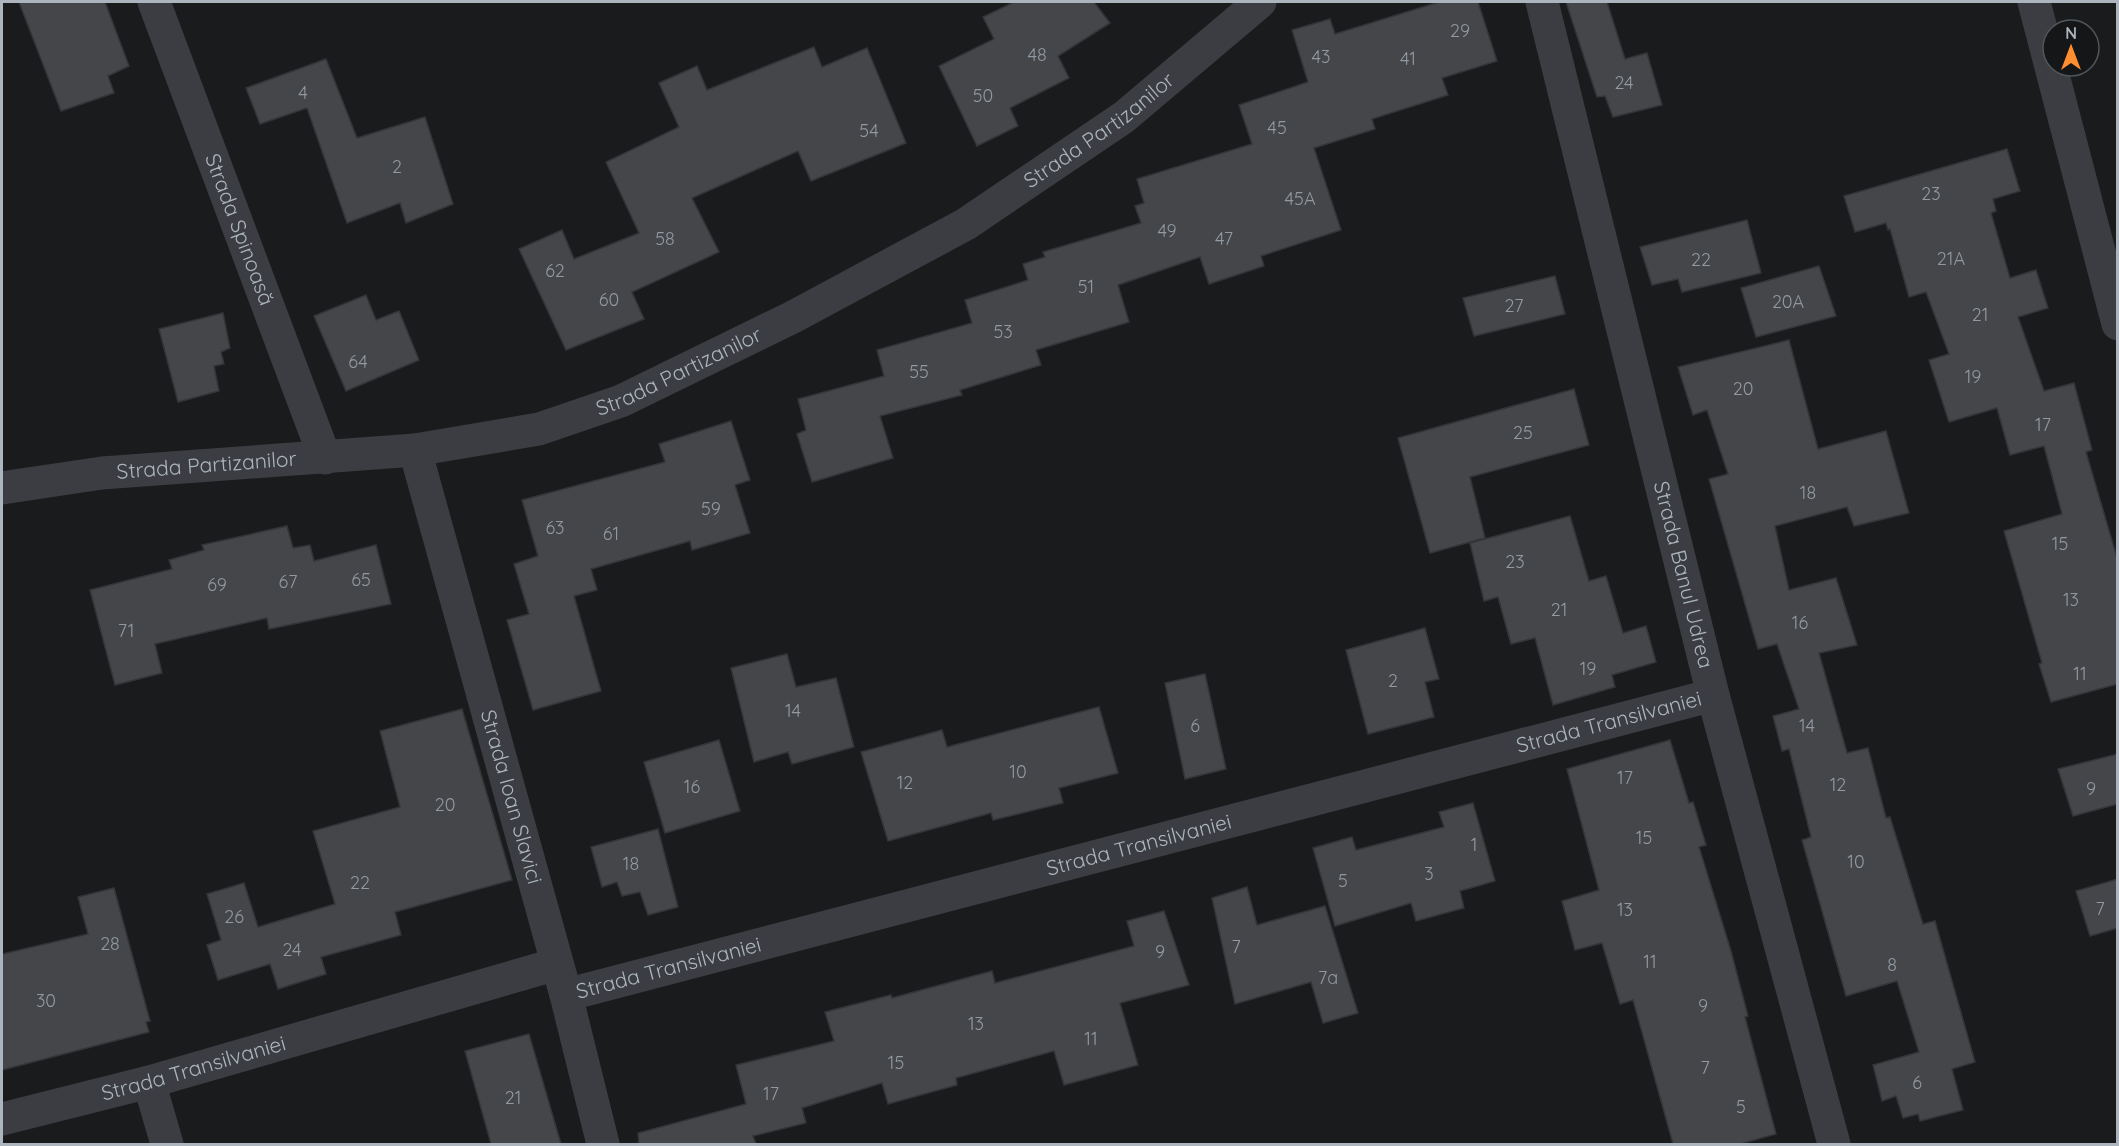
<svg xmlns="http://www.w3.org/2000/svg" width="2119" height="1146" font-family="Quicksand,sans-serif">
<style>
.building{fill:#44464a;stroke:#343539;stroke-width:1.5}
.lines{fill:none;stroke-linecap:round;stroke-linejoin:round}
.minor{stroke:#3b3d42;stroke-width:33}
.tertiary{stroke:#3b3d42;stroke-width:33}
.labels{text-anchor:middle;stroke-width:5;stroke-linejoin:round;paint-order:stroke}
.number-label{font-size:18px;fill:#9299a0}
.street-label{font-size:21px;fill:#acb5bd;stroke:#151618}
</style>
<rect width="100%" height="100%" fill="#1a1b1d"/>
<g class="building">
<path d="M19,2H105L129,66L108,76L114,93L61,111Z"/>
<path d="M1014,2H1094L1110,23L1058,56L1069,78L1010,108L1018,126L977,146L939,66L994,39L983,17Z"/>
<path d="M1439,2H1478L1497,61L1442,78L1448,95L1372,119L1375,129L1314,148L1341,230L1261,256L1264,266L1209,284L1200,257L1118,285L1129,322L1036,350L1041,365L960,390L962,395L880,416L893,458L812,482L797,434L806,430L798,399L884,376L877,350L972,323L965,300L1028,280L1023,264L1045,257L1043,252L1141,223L1135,206L1144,203L1137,179L1252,144L1239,105L1308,82L1292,30L1330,19L1335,34Z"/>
<path d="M1566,2H1607L1625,59L1647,53L1662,105L1613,117L1605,96L1597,97Z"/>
<path d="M814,47L822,67L867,48L906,143L811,181L798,151L692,198L719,252L632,292L644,319L566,350L519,249L562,230L574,259L639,233L606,162L679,127L659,83L697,66L707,90Z"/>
<path d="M326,59L357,138L425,117L453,204L406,223L400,203L347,223L307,108L260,124L246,88Z"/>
<path d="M2007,149L2020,191L1993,199L1996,211L1991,213L2010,278L2036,270L2048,308L2018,317L2044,391L2074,383L2092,450L2086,452L2118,561V684L2051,702L2039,664L2042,663L2004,531L2062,514L2044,446L2010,455L1997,408L1949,422L1929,360L1949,354L1926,292L1909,297L1890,229L1888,230L1886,223L1855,232L1844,196Z"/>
<path d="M1747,220L1761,273L1682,292L1678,279L1652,285L1640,247Z"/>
<path d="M1819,266L1836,316L1756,337L1741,288Z"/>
<path d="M1555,276L1565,314L1474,336L1463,298Z"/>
<path d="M366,295L376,320L399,311L419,360L346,391L314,316Z"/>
<path d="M223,313L230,348L221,352L224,364L214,366L219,391L178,402L159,329Z"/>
<path d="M1789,340L1818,449L1886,431L1909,513L1854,526L1847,507L1775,526L1789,590L1836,578L1857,645L1819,653L1847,753L1868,748L1886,818L1890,817L1923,924L1935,921L1975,1062L1952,1069L1963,1110L1920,1121L1918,1114L1903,1118L1896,1096L1882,1101L1873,1065L1919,1052L1897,981L1846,996L1802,840L1811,837L1789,749L1782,751L1773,716L1799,709L1777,644L1758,649L1709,479L1728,474L1707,410L1693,415L1678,367Z"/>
<path d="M1574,389L1589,445L1470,477L1485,538L1430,553L1398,438Z"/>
<path d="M731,421L750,480L735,485L750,533L692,550L690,541L591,569L597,590L574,596L601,691L533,710L507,620L529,614L514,564L538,556L522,500L665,462L659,444Z"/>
<path d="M1570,516L1589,581L1606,576L1623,633L1646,626L1656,662L1612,675L1615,687L1553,705L1535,638L1511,644L1498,597L1484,601L1470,543Z"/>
<path d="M287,526L293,548L310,545L314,561L376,545L391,604L269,629L267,618L155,644L162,673L115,685L90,590L172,569L169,560L204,550L202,545Z"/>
<path d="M1425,628L1439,679L1425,682L1434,717L1368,734L1346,650Z"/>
<path d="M787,654L796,687L836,678L854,747L792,764L788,752L754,762L731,668Z"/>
<path d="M1205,674L1226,769L1185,779L1165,683Z"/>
<path d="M1099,707L1118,773L1059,788L1063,803L993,820L991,813L888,841L861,752L942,730L947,747Z"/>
<path d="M462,709L512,880L395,912L401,935L321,957L326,974L278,989L270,964L218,980L207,945L221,940L207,894L244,883L258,927L335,904L313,831L400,807L380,731Z"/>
<path d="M719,740L740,811L665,833L644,762Z"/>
<path d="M1670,740L1689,803L1693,802L1706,845L1699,847L1731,951L1748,1016L1745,1017L1776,1134L1740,1144H1673L1633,1000L1620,1004L1602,943L1575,950L1562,901L1599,890L1567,769Z"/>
<path d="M2118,754V804L2073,816L2058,769Z"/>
<path d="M1473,803L1495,881L1460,891L1464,908L1416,921L1411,903L1335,926L1313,848L1352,837L1356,850L1444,827L1439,812Z"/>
<path d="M658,829L678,907L648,915L640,892L622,896L617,882L602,887L591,847Z"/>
<path d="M2118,879V928L2090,936L2076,891Z"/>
<path d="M1247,887L1257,925L1325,906L1358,1013L1323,1023L1311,982L1235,1004L1212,898Z"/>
<path d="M114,888L150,1021L146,1022L149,1032L2,1070V954L88,934L78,897Z"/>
<path d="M1164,911L1189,985L1120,1003L1138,1065L1064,1085L1054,1051L956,1078L957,1085L888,1104L882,1083L802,1108L806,1123L753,1136L756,1144H639L638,1133L746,1104L736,1065L834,1041L825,1012L891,995L892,998L992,971L995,983L1134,946L1127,921Z"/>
<path d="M529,1034L561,1144H491L465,1051Z"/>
</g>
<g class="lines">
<g class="minor">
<path id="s1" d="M154,2L325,458"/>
<path id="s2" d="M1542,2L1713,695L1834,1144"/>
<path d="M2034,2L2118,324"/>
<path id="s3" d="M415,450L566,995L603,1144"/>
<path id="s4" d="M566,995L1713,695"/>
<path d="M149,1082L167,1144"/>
<path id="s5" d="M2,1119L149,1082L557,964"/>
</g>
<path class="tertiary" id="s6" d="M2,488L102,473L415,450L539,429L621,401L793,317L966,224L1124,117L1260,2"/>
</g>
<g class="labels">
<g class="number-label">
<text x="1460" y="37">29</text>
<text x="1037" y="61">48</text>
<text x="1321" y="63">43</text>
<text x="1408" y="65">41</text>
<text x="1624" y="89">24</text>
<text x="303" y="99">4</text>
<text x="983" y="102">50</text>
<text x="1277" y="134">45</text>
<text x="869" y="137">54</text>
<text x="397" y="173">2</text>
<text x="1931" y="200">23</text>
<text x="1300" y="205">45A</text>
<text x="1167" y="237">49</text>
<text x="665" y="245">58</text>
<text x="1224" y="245">47</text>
<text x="1951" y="265">21A</text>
<text x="1701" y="266">22</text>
<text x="555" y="277">62</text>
<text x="1086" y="293">51</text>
<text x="609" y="306">60</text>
<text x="1788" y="308">20A</text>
<text x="1514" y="312">27</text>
<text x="1980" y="321">21</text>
<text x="1003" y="338">53</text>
<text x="358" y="368">64</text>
<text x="919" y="378">55</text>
<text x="1973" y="383">19</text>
<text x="1743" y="395">20</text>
<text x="2043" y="431">17</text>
<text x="1523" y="439">25</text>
<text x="1808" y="499">18</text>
<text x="711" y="515">59</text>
<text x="555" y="534">63</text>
<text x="611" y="540">61</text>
<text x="2060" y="550">15</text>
<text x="1515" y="568">23</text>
<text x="361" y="586">65</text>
<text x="288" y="588">67</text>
<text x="217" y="591">69</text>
<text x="2071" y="606">13</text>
<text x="1559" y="616">21</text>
<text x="1800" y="629">16</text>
<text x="126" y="637">71</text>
<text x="1588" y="675">19</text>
<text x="2080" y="680">11</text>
<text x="1393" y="687">2</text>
<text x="793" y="717">14</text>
<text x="1195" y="732">6</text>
<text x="1807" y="732">14</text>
<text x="1018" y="778">10</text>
<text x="1625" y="784">17</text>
<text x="905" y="789">12</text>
<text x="1838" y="791">12</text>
<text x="692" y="793">16</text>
<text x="2091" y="795">9</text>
<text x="445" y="811">20</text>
<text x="1644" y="844">15</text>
<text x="1474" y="851">1</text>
<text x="1856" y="868">10</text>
<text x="631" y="870">18</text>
<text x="1429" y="880">3</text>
<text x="1343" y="887">5</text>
<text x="360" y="889">22</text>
<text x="2100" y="915">7</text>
<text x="1625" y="916">13</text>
<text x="234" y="923">26</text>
<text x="110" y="950">28</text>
<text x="1236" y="953">7</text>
<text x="292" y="956">24</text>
<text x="1160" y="958">9</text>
<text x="1650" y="968">11</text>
<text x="1892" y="971">8</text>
<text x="1328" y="984">7a</text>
<text x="46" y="1007">30</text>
<text x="1703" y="1012">9</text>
<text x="976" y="1030">13</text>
<text x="1091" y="1045">11</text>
<text x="896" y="1069">15</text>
<text x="1705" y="1074">7</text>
<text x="1917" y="1089">6</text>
<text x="771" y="1100">17</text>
<text x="513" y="1104">21</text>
<text x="1741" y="1113">5</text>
</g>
<g class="street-label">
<text dy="7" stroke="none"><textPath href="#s6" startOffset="1178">Strada Partizanilor</textPath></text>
<text dy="7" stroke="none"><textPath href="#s1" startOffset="243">Strada Spinoasă</textPath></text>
<text dy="7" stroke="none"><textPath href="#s6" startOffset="692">Strada Partizanilor</textPath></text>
<text dy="7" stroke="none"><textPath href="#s6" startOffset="206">Strada Partizanilor</textPath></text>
<text dy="7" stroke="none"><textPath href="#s2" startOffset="590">Strada Banul Udrea</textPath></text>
<text dy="7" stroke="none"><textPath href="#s4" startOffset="1078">Strada Transilvaniei</textPath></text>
<text dy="7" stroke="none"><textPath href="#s3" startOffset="360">Strada Ioan Slavici</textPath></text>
<text dy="7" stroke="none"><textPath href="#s4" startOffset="592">Strada Transilvaniei</textPath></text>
<text dy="7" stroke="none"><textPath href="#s4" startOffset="106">Strada Transilvaniei</textPath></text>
<text dy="7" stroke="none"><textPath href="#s5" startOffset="198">Strada Transilvaniei</textPath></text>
</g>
</g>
<rect width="2119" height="1146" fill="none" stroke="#acb5bd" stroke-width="6"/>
<g transform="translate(2071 48)"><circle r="28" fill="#151618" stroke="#51565a" stroke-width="1.5"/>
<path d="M0-4.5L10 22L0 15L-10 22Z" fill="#ff8e30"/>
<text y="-9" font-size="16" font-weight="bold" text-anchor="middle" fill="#acb5bd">N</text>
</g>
</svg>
